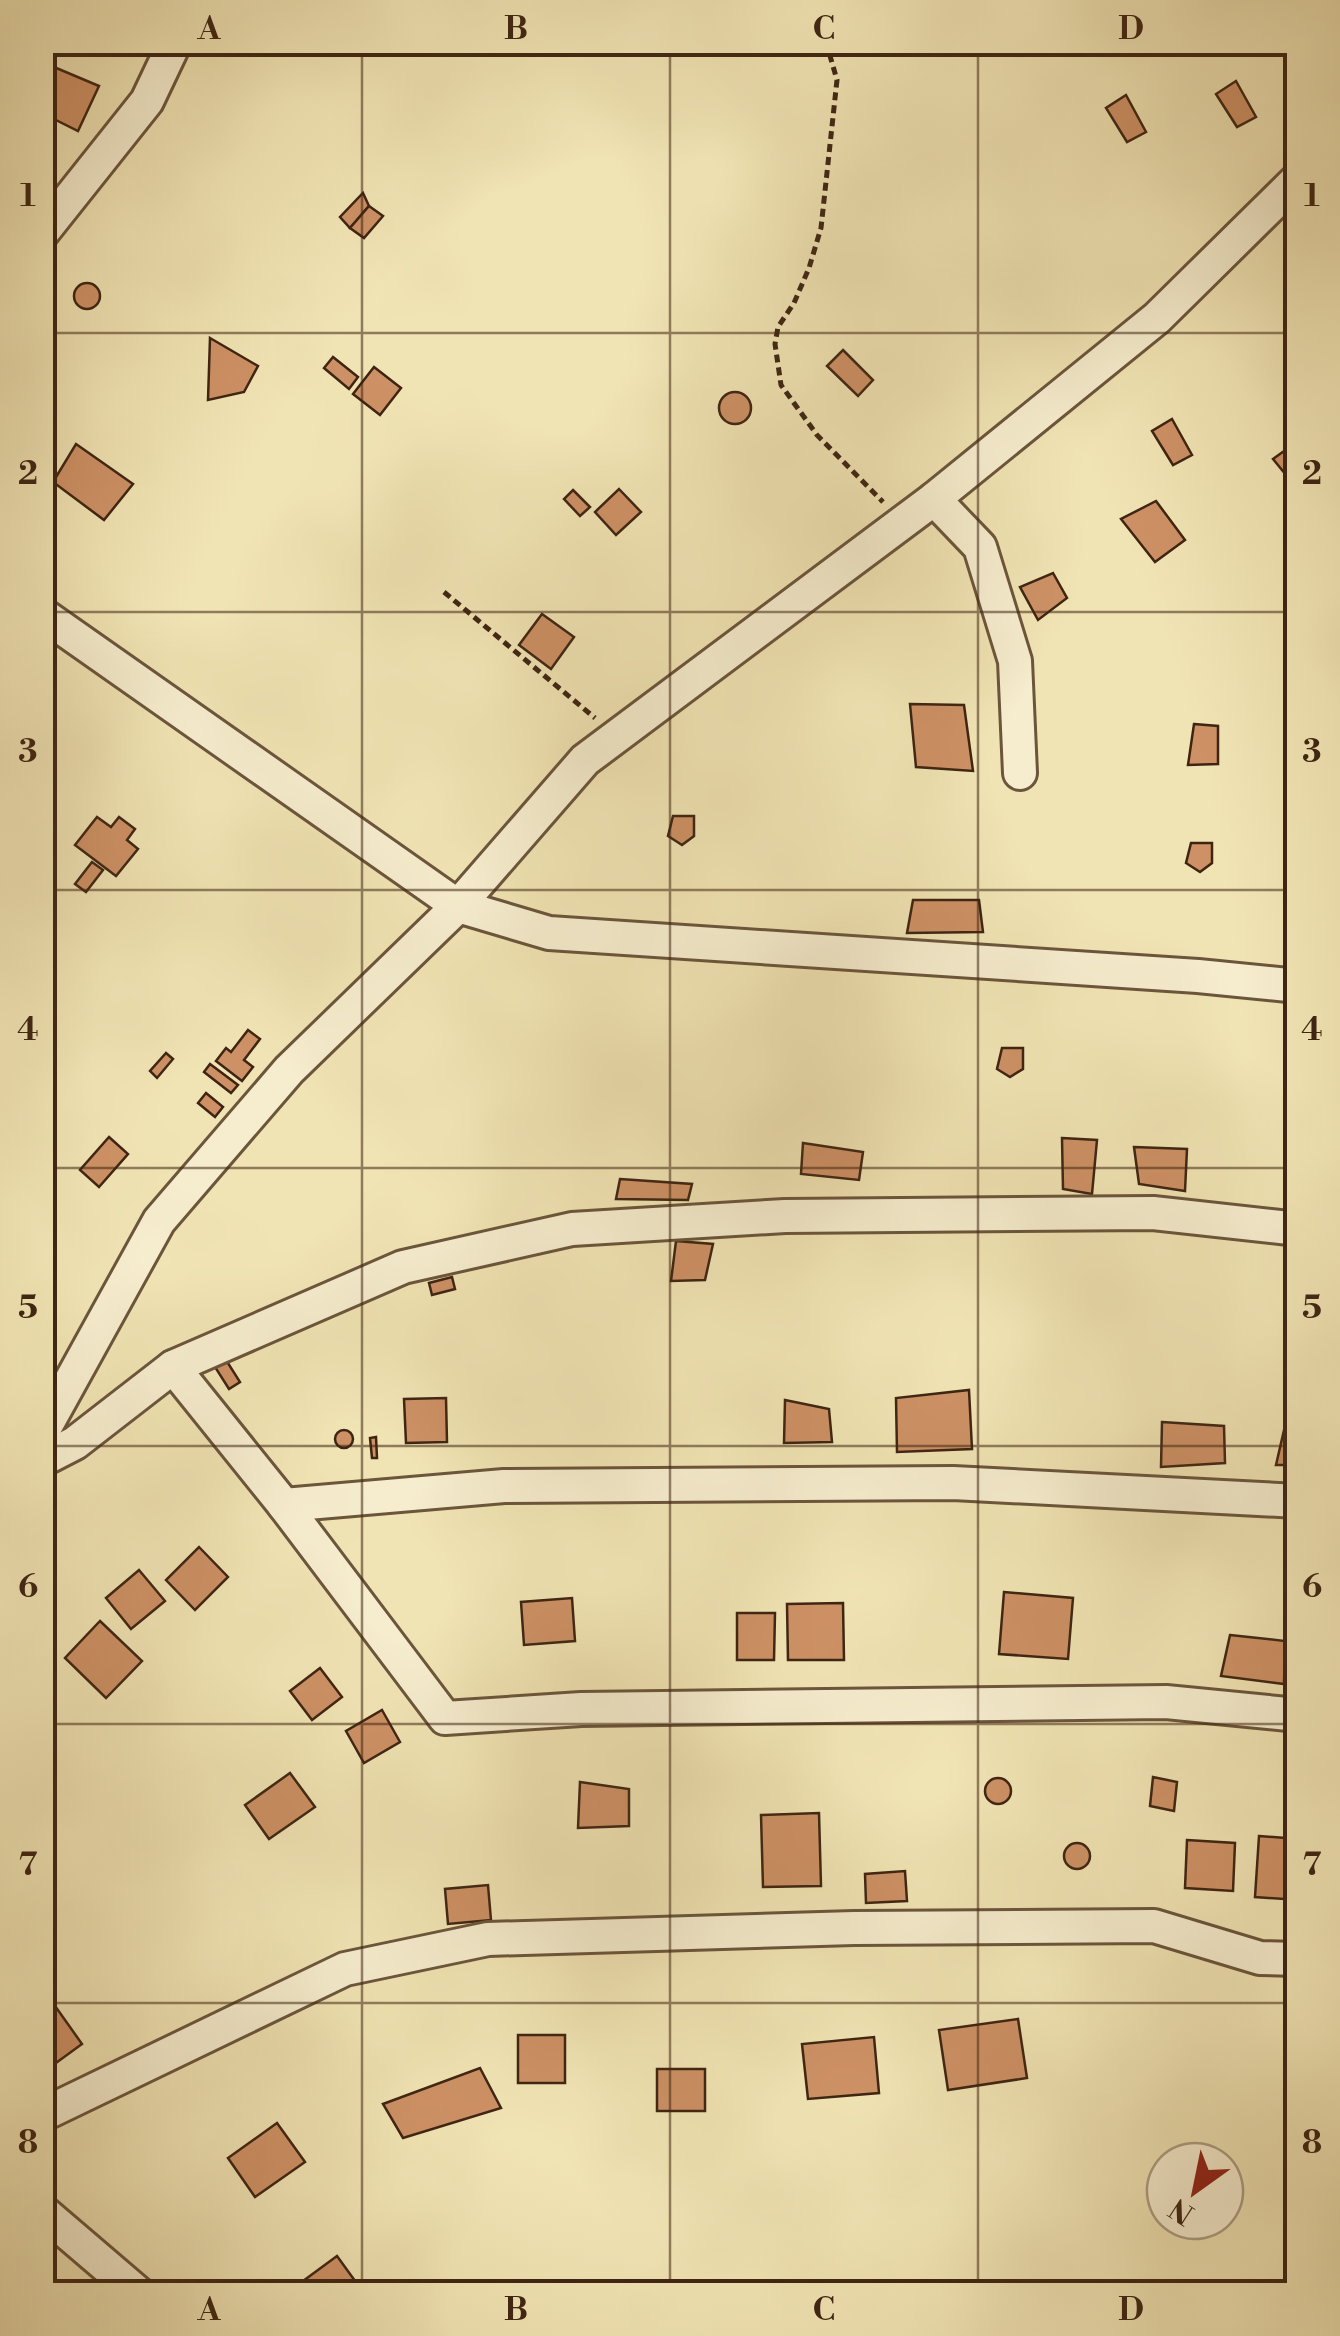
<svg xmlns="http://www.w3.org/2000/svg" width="1340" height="2336" font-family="'Libre Bodoni',serif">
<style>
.building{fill:#cd9165;stroke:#3e2513;stroke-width:2.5}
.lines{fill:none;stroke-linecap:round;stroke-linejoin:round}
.minor-casing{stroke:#6b553b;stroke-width:38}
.path{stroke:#3e2513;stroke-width:5;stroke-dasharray:8 5;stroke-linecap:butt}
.minor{stroke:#f6edce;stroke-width:32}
.grid{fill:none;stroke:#3e2513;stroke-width:2.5;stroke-opacity:0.55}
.neatline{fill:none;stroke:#3e2513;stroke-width:4}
.grid-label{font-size:32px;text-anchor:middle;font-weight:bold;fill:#3e2513}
</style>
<rect width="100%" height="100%" fill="#f1e4b4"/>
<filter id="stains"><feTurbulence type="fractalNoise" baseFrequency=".002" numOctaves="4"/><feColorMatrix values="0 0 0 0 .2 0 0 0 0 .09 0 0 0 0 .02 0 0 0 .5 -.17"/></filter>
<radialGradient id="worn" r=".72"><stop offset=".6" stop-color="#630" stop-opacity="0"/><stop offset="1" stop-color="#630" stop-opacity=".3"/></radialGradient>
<g class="building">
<path d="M1188,42H1212L1194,52Z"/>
<path d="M42,62L99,86L78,131L42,113Z"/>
<path d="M1236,81L1256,117L1237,127L1216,94Z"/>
<path d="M1126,95L1146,132L1127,142L1106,108Z"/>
<path d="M363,193L369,206L350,228L340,217Z"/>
<path d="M369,206L383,216L364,238L350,228Z"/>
<circle cx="87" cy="296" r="13"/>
<path d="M210,338L258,366L244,392L208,400Z"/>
<path d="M843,350L873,380L858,396L827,366Z"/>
<path d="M333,357L358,377L349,389L324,368Z"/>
<path d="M374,367L401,388L380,415L353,394Z"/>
<circle cx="735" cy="408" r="16"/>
<path d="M1172,419L1192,455L1173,465L1152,431Z"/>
<path d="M1298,441V476L1291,481L1273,459Z"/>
<path d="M76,444L133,484L104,520L53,482Z"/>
<path d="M619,489L641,512L616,535L595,512Z"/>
<path d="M573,490L590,507L580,516L564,499Z"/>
<path d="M1156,501L1185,540L1155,562L1121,519Z"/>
<path d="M1053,573L1067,598L1038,620L1020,587Z"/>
<path d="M542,614L574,637L551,669L519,645Z"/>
<path d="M910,704L964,705L973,771L916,767Z"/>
<path d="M1194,724L1218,726V764L1188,765Z"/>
<path d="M673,816H694V836L682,845L668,836Z"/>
<path d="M97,817L111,827L119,817L135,829L127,840L138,849L116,876L75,845Z"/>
<path d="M1191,843H1212V863L1200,872L1186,863Z"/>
<path d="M92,862L103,870L86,892L75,884Z"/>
<path d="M913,900H979L983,932L907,933Z"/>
<path d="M248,1030L260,1039L244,1060L253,1067L242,1081L216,1061L226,1048L231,1052Z"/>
<path d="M1002,1048H1023V1069L1010,1077L997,1069Z"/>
<path d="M166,1053L173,1059L157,1078L150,1071Z"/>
<path d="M210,1064L238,1085L231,1093L204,1072Z"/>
<path d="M206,1093L223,1107L215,1117L198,1103Z"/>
<path d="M109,1137L128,1154L99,1187L80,1170Z"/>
<path d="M1062,1138L1097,1140L1092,1194L1063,1189Z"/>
<path d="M803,1143L863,1152L859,1180L801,1174Z"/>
<path d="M1134,1147L1187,1149L1185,1191L1139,1184Z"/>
<path d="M620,1179L692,1184L688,1200L616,1199Z"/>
<path d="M676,1241L713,1244L705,1280L671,1281Z"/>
<path d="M452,1277L455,1289L432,1295L429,1283Z"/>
<path d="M226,1360L240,1382L229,1389L215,1367Z"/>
<path d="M969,1390L972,1449L897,1452L896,1398Z"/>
<path d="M446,1398L447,1442L406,1443L404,1399Z"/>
<path d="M785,1400L829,1409L832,1442L784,1443Z"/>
<path d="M1287,1417L1298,1419V1465H1276Z"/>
<path d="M1162,1422L1224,1426L1225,1463L1161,1467Z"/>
<circle cx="344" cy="1439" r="9"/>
<path d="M376,1437L377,1458H372L370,1438Z"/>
<path d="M199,1547L228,1577L195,1610L166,1580Z"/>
<path d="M139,1570L165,1601L131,1629L106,1598Z"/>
<path d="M1004,1592L1073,1598L1068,1659L999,1654Z"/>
<path d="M572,1598L575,1641L524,1645L521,1602Z"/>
<path d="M843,1603L844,1660H788L787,1604Z"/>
<path d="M737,1613H775L774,1660H737Z"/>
<path d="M100,1621L142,1661L106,1698L65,1658Z"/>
<path d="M1230,1635L1285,1641L1284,1684L1221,1676Z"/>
<path d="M320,1668L342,1697L312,1720L290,1691Z"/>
<path d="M382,1710L400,1742L364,1763L346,1731Z"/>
<path d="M290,1773L315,1807L269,1839L245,1805Z"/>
<path d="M1153,1777L1177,1782L1174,1811L1150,1806Z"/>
<circle cx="998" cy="1791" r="13"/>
<path d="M580,1782L629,1789V1826L578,1828Z"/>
<path d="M819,1813L821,1886L763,1887L761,1815Z"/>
<path d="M1259,1836L1298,1839V1900L1255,1897Z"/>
<path d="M1187,1840L1235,1843L1233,1891L1185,1888Z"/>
<circle cx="1077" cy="1856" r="13"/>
<path d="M905,1871L907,1901L866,1903L865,1874Z"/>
<path d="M488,1885L491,1920L448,1924L445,1889Z"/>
<path d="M48,1996L82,2044L49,2068L42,2059V2000Z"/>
<path d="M1018,2019L1027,2078L948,2090L939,2030Z"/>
<rect x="518" y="2035" width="47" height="48"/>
<path d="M874,2037L879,2093L808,2099L802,2044Z"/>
<path d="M480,2068L501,2108L403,2138L383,2104Z"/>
<rect x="657" y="2069" width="48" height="42"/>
<path d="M277,2123L305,2162L255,2197L228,2158Z"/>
<path d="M337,2256L358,2285L347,2294H313L303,2281Z"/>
</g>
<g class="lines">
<g class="minor-casing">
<g id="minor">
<path d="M42,233L147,101L175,42"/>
<path d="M934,499L980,547L1015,661L1020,773"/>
<path d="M42,614L458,906L549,933L1198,976L1298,986"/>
<path d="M173,1367L284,1505L445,1718L581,1709L1166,1702L1298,1715"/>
<path d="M42,1433L159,1221L289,1070L458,906L585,760L934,499L1157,318L1298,179"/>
<path d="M42,1460L75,1443L173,1367L403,1267L572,1229L785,1216L1153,1213L1298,1229"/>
<path d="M284,1505L504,1486L953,1483L1298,1501"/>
<path d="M42,2115L345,1969L488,1939L854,1928L1154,1926L1260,1958L1298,1959"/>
<path d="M42,2211L139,2294"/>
</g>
</g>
<g class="path">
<path d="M826,42L837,80L821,228L809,268L794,303L778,327L775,344L781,385L817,435L883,502"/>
<path d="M444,592L595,718"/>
</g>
<use href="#minor" class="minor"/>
</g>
<path class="grid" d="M362,42V2294M670,42V2294M978,42V2294M42,333H1298M42,612H1298M42,890H1298M42,1168H1298M42,1446H1298M42,1724H1298M42,2003H1298"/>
<rect width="1340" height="2336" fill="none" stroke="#f1e4b4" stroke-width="110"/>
<g transform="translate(1195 2191) rotate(213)"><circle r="48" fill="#f6edce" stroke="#ac9d83" stroke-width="2.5"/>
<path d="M0-8L18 38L0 25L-18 38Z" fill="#8f2418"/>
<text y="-15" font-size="28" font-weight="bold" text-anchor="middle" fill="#3e2513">N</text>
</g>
<rect x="55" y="55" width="1230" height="2226" class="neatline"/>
<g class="grid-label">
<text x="209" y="39">A</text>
<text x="516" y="39">B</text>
<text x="824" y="39">C</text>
<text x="1131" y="39">D</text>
<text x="28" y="206">1</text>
<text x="1312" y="206">1</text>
<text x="28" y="484">2</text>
<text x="1312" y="484">2</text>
<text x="28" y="762">3</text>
<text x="1312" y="762">3</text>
<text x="28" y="1040">4</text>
<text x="1312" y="1040">4</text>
<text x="28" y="1318">5</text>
<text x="1312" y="1318">5</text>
<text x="28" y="1597">6</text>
<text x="1312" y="1597">6</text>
<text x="28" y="1875">7</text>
<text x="1312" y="1875">7</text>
<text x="28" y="2153">8</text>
<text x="1312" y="2153">8</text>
<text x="209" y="2320">A</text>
<text x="516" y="2320">B</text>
<text x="824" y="2320">C</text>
<text x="1131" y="2320">D</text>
</g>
<rect width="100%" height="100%" filter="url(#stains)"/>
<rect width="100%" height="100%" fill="url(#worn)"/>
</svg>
